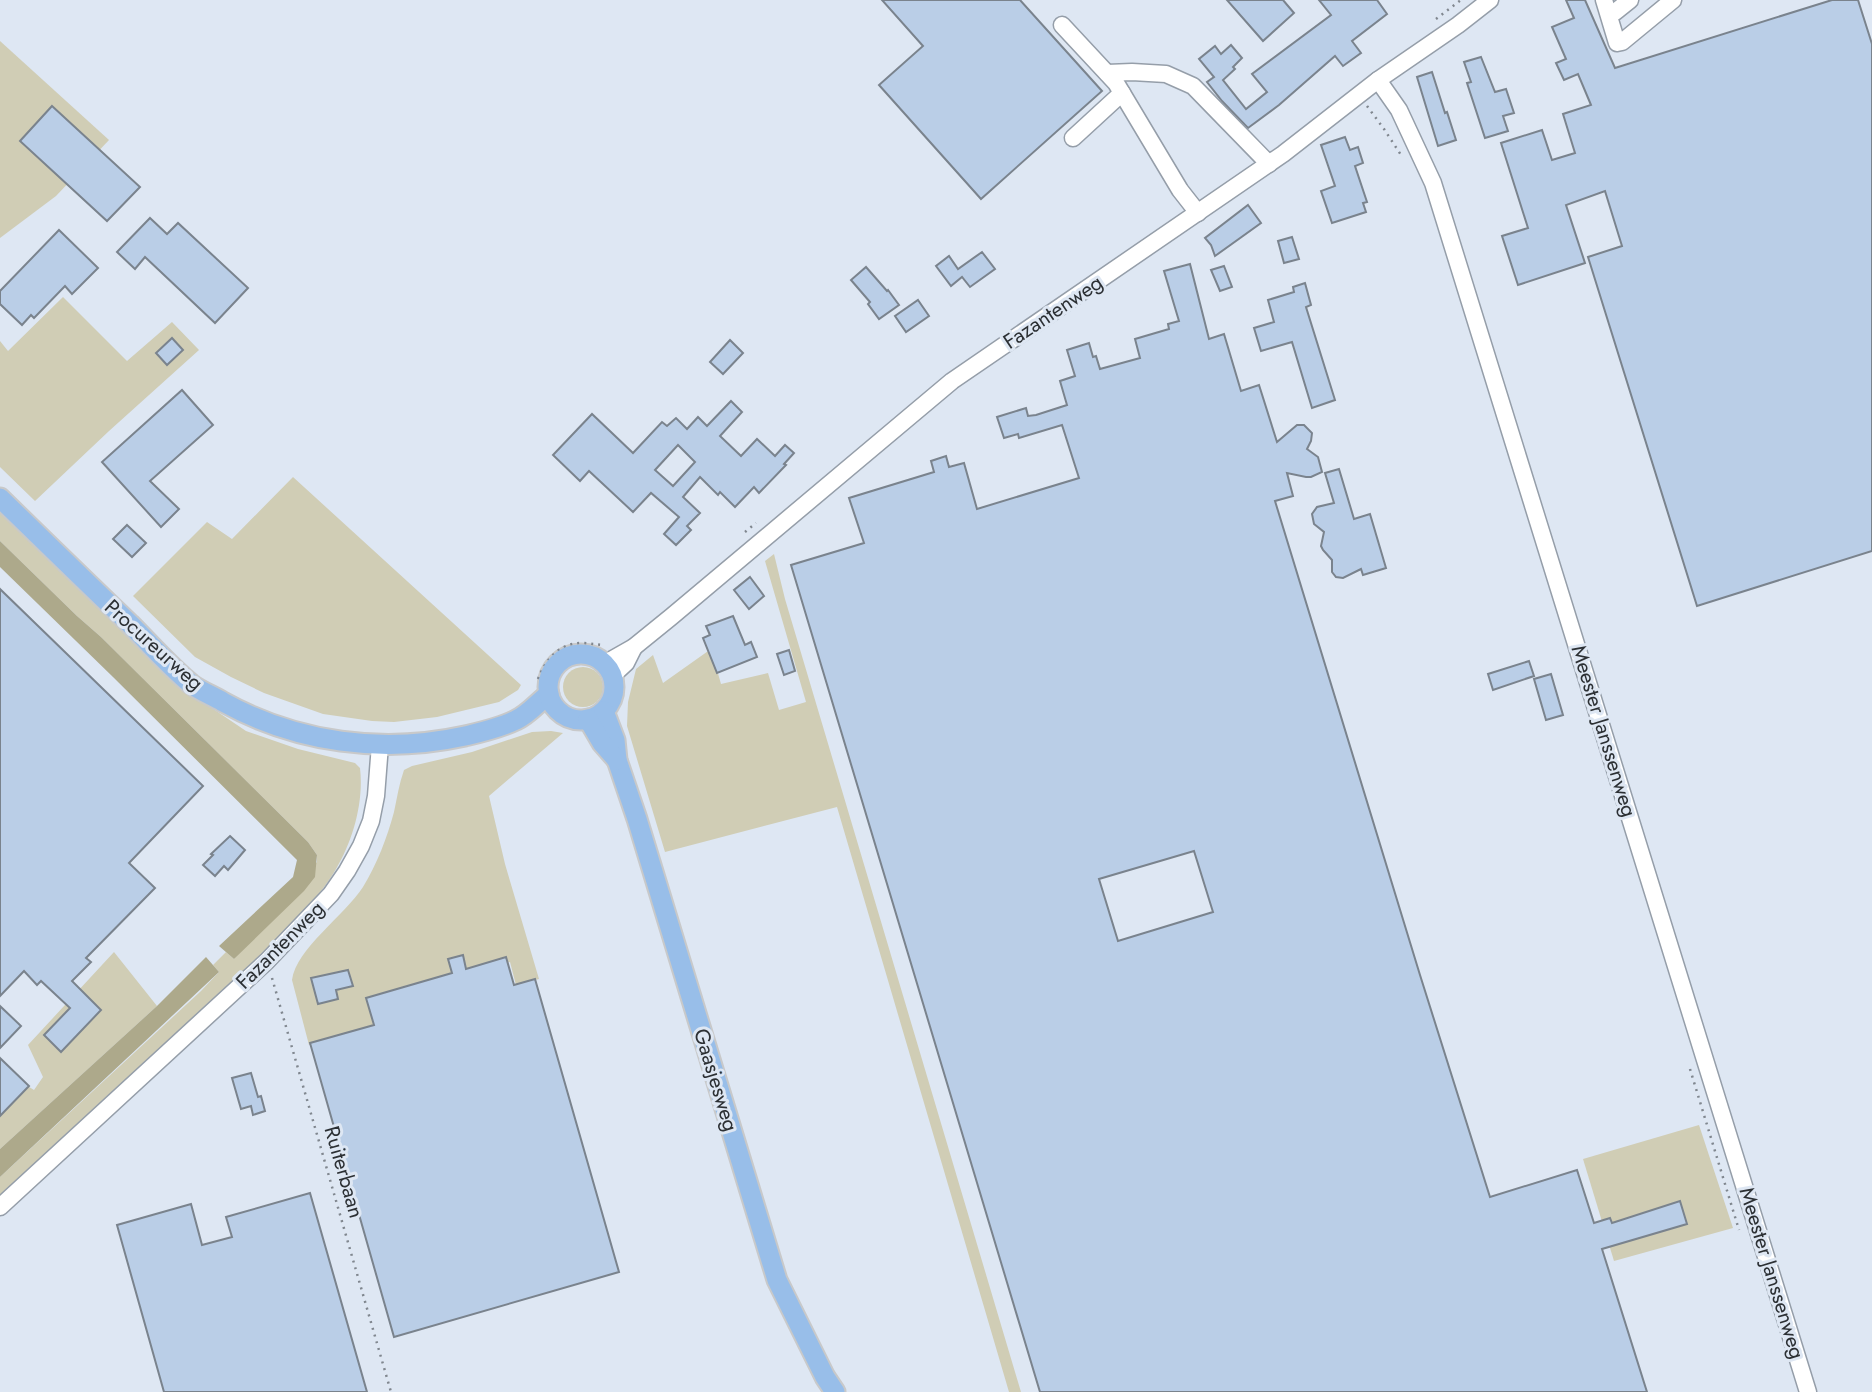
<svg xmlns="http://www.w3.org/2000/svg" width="1872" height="1392" font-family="Jost,sans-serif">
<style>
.green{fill:#d0cdb5}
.water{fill:#ada98b}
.building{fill:#bacee7;stroke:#7a838d;stroke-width:2;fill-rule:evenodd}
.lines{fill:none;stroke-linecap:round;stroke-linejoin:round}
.minor-casing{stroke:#959ea9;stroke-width:19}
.major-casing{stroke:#c8c9ca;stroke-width:23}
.path{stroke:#80878f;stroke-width:2.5;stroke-dasharray:2 5;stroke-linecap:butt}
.minor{stroke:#fff;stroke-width:16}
.major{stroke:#98bee9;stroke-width:19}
.labels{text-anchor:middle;stroke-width:6;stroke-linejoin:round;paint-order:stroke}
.street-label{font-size:21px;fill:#2c3034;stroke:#dee7f3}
</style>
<rect width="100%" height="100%" fill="#dee7f3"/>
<g class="green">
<path d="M0,41L109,140L56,196L0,238Z"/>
<path d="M63,297L127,361L172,322L199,350L109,431L35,501L0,467V341L8,351Z"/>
<path d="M293,477L521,685L518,690L499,702L437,717L394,722L372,721L323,714L264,693L231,677L195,657L133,596L207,522L232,539Z"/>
<path d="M0,509L200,700L246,731L298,749L355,763L360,768C364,802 353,840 336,869C313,909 266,950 233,983C157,1057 78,1127 0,1199V1177L201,991L219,972L213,965L226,952L234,959L317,862V855L308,842L101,637L77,616L0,541Z"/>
<path d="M774,554L785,599L1021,1392H1009L837,807L665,852L627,726L628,702L636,669L653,655L663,683L711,649L721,684L768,673L779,710L806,702L765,561Z"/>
<circle cx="583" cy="687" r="20"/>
<path d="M551,731L563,733L489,796L505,864L539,979L516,985L510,962L369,1001L376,1027L309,1045L292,980C296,949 345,915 363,887C377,864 387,838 394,812C397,798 399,784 404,770L412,766L472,752L532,732Z"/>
<path d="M114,952L157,1006L0,1149V1069L34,1090L43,1077L28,1045Z"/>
<path d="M1699,1125L1733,1228L1614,1261L1583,1159Z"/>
</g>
<g class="water">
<path d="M0,541L77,616L101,637L308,842L317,855L315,877L304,891L234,959L219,946L293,877L297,860L113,677L0,567Z"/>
<path d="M206,957L219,972L0,1177V1149L157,1006Z"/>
</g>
<g class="building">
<path d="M882,0H1020L1102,91L981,199L879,85L923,46Z"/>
<path d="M1227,0H1283L1294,13L1263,41Z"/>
<path d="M1319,0H1377L1387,14L1352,41L1361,53L1343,66L1335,56L1279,105L1248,128L1222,101L1207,82L1214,77L1199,59L1215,46L1221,54L1231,45L1242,58L1233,67L1235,69L1223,80L1246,109L1267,92L1252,74L1331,15Z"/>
<path d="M1566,0H1585L1615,68L1832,0H1858L1872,44V551L1697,606L1588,257L1622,246L1605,191L1566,205L1585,263L1518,285L1502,236L1528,228L1501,143L1542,130L1552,160L1575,153L1563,114L1591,105L1578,74L1564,80L1556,63L1566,59L1552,27L1574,18Z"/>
<path d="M1481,57L1495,92L1506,89L1514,113L1503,116L1508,131L1485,138L1467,83L1471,82L1464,62Z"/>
<path d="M1432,72L1445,113L1447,112L1456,140L1438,146L1417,77Z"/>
<path d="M52,106L140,187L107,221L20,141Z"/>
<path d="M1345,137L1350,150L1358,147L1363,163L1355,166L1367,202L1363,203L1366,212L1332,223L1321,191L1335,186L1321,145Z"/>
<path d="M1248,205L1261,223L1215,256L1211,245L1205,238Z"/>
<path d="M150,218L167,234L178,223L248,288L215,323L145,257L135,269L117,252Z"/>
<path d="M59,230L98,268L72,294L65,286L34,318L31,315L22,325L0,304V291Z"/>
<path d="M1292,237L1299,259L1284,263L1278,241Z"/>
<path d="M982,252L995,269L970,287L962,277L951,286L936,266L949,256L958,269Z"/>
<path d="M1190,264L1209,339L1224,334L1241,391L1259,385L1277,442L1297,425H1304L1312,433L1311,441L1307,449L1318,457L1322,472L1311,477H1306L1287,473L1293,496L1275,501L1420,975L1490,1197L1577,1170L1594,1223L1610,1218L1612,1223L1680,1201L1687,1224L1602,1249L1647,1392H1040L791,565L864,543L849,498L934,472L931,461L946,456L949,467L964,463L977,509L1079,478L1062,425L1019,438L1018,434L1004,438L997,417L1026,408L1028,416L1036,415L1067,405L1060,381L1075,376L1067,350L1089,343L1093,357L1096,356L1100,369L1140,358L1135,339L1169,329L1168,324L1179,321L1164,271ZM1194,851L1213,912L1118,941L1099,879Z"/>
<path d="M1224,266L1232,287L1220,291L1211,270Z"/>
<path d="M866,267L887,291L888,290L899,305L879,319L868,304L870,302L851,280Z"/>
<path d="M1305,283L1311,305L1306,307L1335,400L1312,408L1292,342L1261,351L1254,328L1274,322L1268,300L1294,292L1293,287Z"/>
<path d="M918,300L929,316L906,332L895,316Z"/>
<path d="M172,338L183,350L167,365L156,353Z"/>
<path d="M730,340L743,353L723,374L710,362Z"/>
<path d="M182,390L213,425L150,481L179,509L161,527L102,462Z"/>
<path d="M731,401L742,412L720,436L741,456L757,439L775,456L785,445L794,453L784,464L786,465L759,493L754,487L735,507L720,492L718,495L700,477L683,497L700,513L687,526L691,530L676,545L664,534L679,517L651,493L633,512L589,471L580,481L553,455L592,414L633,453L662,422L667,426L676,418L687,429L698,417L707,426ZM678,445L695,462L673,486L655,470Z"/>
<path d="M1339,469L1354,519L1370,514L1386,568L1363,575L1361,569L1343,578L1336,577L1332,572V560L1323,550L1321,546L1324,532L1314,524L1312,514L1317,507L1334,503L1325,473Z"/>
<path d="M127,525L146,543L132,557L113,539Z"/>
<path d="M750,577L764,596L749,609L734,590Z"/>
<path d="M0,589L203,786L129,863L155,888L86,958L91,962L72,981L101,1010L61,1052L44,1035L70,1008L41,981L37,985L24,971L0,996Z"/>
<path d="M733,616L745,645L751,642L757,657L717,673L703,638L710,635L706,626Z"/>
<path d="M789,650L795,671L784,675L777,654Z"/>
<path d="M1529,661L1534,676L1493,690L1488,674Z"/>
<path d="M1551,674L1563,715L1546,720L1534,679Z"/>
<path d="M230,836L245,850L228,870L224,866L215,876L203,865L213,855L211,854Z"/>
<path d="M463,955L466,969L506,957L514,985L535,979L619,1272L394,1337L310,1043L374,1025L366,998L452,973L448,959Z"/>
<path d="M348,970L353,986L336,990L338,999L318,1004L311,978Z"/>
<path d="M0,1006L21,1026L0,1048Z"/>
<path d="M0,1058L29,1086L0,1116Z"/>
<path d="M251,1073L258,1097L261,1096L265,1111L253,1115L251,1106L241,1109L232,1078Z"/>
<path d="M310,1193L367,1392H164L117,1225L191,1204L202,1245L232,1237L226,1217Z"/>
</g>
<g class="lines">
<g class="minor-casing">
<g id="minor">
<path d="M1604,0L1617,43L1622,42L1673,0"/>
<path d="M1609,14L1615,12L1630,0"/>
<path d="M1062,25L1116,83L1180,190L1198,213"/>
<path d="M1107,73L1132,72L1166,74L1193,86L1269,164"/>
<path d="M1378,80L1399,110L1433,183L1808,1392"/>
<path d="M1073,138L1122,93"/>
<path d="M604,664L634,647L671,617L952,381L1283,154L1378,80L1458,25L1490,0"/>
<path d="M612,676L626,663L634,647"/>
<path d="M0,1207L267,961L331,894L347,871L361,846L371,821L376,796L380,745"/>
</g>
</g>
<g class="major-casing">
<g id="major">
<path d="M0,498C43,540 86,582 130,624C150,644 169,666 191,684C200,691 213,696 223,702C297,743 383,754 465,736C482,732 500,728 516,720C529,714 537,703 549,694"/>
<circle cx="581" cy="687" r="33"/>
<path d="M604,711L615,740L617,760L637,819L777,1280L825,1377L835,1392"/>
<path d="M588,719L602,743L617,760"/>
</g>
</g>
<g class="path">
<path d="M1436,19L1461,0"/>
<path d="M1367,106L1384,129L1401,155"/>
<path d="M745,532L756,523"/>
<path d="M538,679C546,659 559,643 582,643C590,643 597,645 605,645"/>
<path d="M272,978L391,1392"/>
<path d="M1690,1069L1739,1230"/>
</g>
<use href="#minor" class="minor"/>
<use href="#major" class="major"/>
</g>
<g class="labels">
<g class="street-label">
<text transform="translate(1053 312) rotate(-34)" y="7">Fazantenweg</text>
<text transform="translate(154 645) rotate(42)" y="7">Procureurweg</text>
<text transform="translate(1604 731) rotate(73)" y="7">Meester Janssenweg</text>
<text transform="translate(280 945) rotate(-45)" y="7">Fazantenweg</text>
<text transform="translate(716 1080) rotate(73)" y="7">Gaasjesweg</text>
<text transform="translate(344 1172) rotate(74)" y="7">Ruiterbaan</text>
<text transform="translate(1772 1273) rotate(73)" y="7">Meester Janssenweg</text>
</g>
</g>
</svg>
